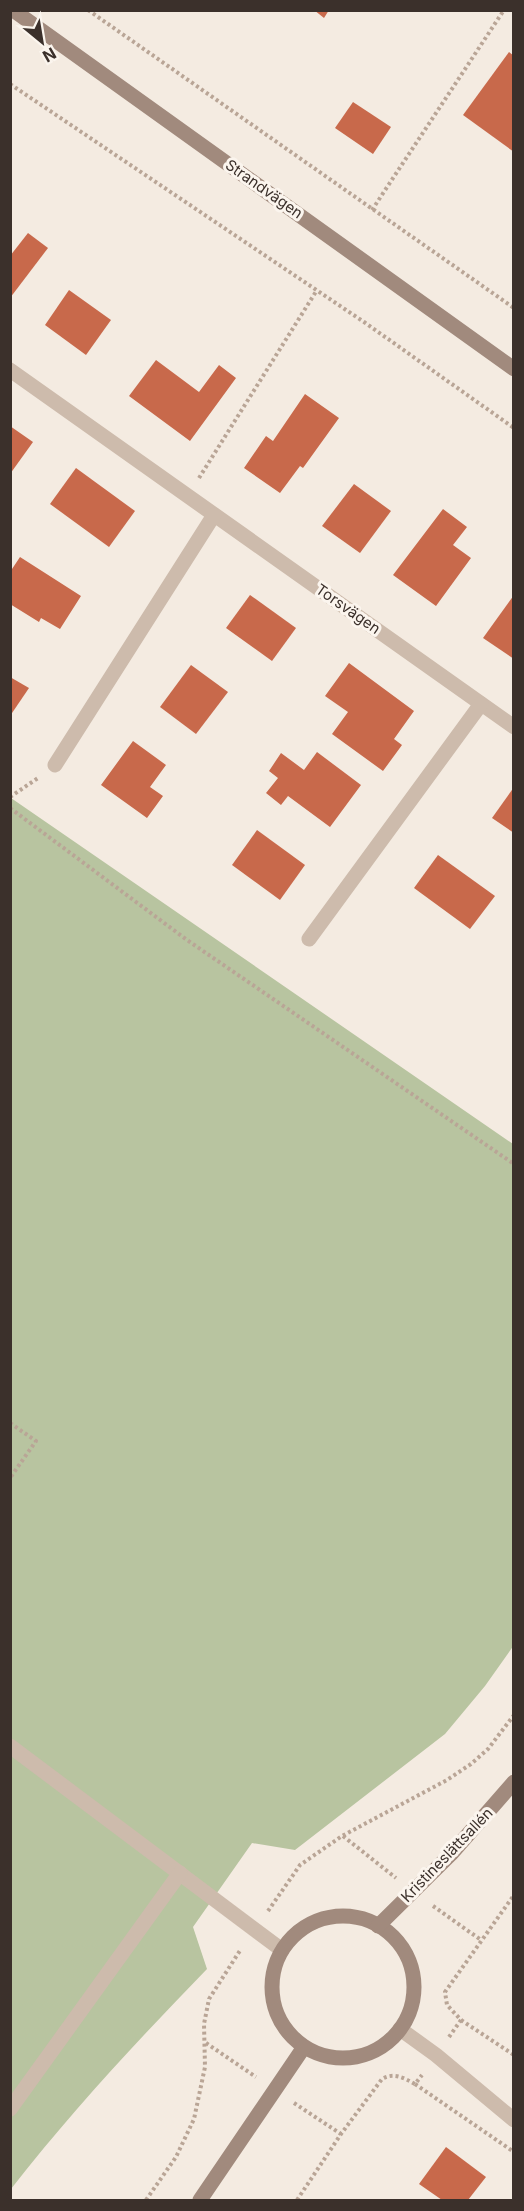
<svg xmlns="http://www.w3.org/2000/svg" width="524" height="2211" font-family="Inter,sans-serif">
<style>
.green{fill:#b8c4a0}
.building{fill:#c8694b}
.lines{fill:none;stroke-linecap:round;stroke-linejoin:round}
.path{stroke:#b9a596;stroke-width:4;stroke-dasharray:3 3;stroke-linecap:butt}
.lane{stroke:#cdbbac;stroke-width:15}
.street{stroke:#cdbbac;stroke-width:15}
.secondary{stroke:#a18a7d;stroke-width:15}
.labels{text-anchor:middle;stroke-width:6;stroke-linejoin:round;paint-order:stroke}
.street-label{font-size:15px;fill:#3b302b;stroke:#fbf5ee}
</style>
<rect width="100%" height="100%" fill="#f4ebe1"/>
<path class="green" d="M11,798L513,1144L514,1645L485,1686L445,1734L295,1850L252,1843L193,1927L207,1969C138,2040 72,2111 11,2189Z"/>
<g class="building">
<path d="M314,10H329L324,18Z"/>
<path d="M509,52L514,56V152L463,115Z"/>
<path d="M353,102L391,127L373,154L335,128Z"/>
<path d="M28,233L48,248L10,298V256Z"/>
<path d="M69,290L111,320L86,355L45,325Z"/>
<path d="M156,360L199,392L219,365L236,378L190,441L129,396Z"/>
<path d="M305,394L339,418L303,468L300,466L280,493L244,468L266,436L273,441Z"/>
<path d="M10,426L33,442L10,474Z"/>
<path d="M76,468L135,511L109,547L50,504Z"/>
<path d="M354,484L391,511L360,553L322,526Z"/>
<path d="M443,509L467,527L453,545L471,558L436,606L393,575Z"/>
<path d="M20,557L81,596L60,629L41,618L39,622L10,604V572Z"/>
<path d="M250,595L296,628L272,661L226,628Z"/>
<path d="M514,595V659L483,638Z"/>
<path d="M349,663L414,711L394,739L402,745L383,771L332,734L348,712L325,696Z"/>
<path d="M191,665L228,692L196,734L160,707Z"/>
<path d="M10,677L29,688L10,716Z"/>
<path d="M133,741L166,765L150,787L163,796L147,818L101,785Z"/>
<path d="M317,752L361,785L330,827L288,796L281,805L266,793L278,778L269,771L281,753L304,770Z"/>
<path d="M514,787V833L492,818Z"/>
<path d="M257,830L305,865L280,900L232,865Z"/>
<path d="M438,855L495,896L470,929L414,888Z"/>
<path d="M446,2147L486,2177L468,2200H442L419,2184Z"/>
</g>
<g class="lines">
<g class="path">
<path d="M88,10L514,308"/>
<path d="M10,84L364,322L514,428"/>
<path d="M372,210L504,10"/>
<path d="M199,478L317,290"/>
<path d="M10,797L38,778"/>
<path d="M10,808L187,940L514,1164"/>
<path d="M10,1423L36,1441L10,1478"/>
<path d="M343,1836L396,1878"/>
<path d="M433,1906L481,1940"/>
<path d="M268,1911L300,1865L342,1836L447,1780L471,1764L488,1749L514,1715"/>
<path d="M461,2020L514,2055"/>
<path d="M449,2037L461,2020L447,2005L445,1992L514,1895"/>
<path d="M206,2043L256,2077"/>
<path d="M415,2084L514,2152"/>
<path d="M294,2103L341,2134"/>
<path d="M146,2200L176,2157L194,2119L205,2067L204,2024L209,1999L241,1949"/>
<path d="M297,2200L341,2134L382,2079C394,2072 404,2078 415,2084L422,2075"/>
</g>
<g class="lane">
<path d="M10,1746L282,1950"/>
<path d="M10,2109L180,1873"/>
</g>
<g class="street">
<path d="M10,370L514,727"/>
<path d="M55,765L214,515"/>
<path d="M309,939L481,704"/>
<path d="M400,2029L436,2055L514,2120"/>
</g>
<g class="secondary">
<path d="M13,10L514,369"/>
<circle cx="343" cy="1987" r="71"/>
<path d="M378,1926L451,1854L514,1782"/>
<path d="M200,2200L304,2047"/>
</g>
</g>
<g class="labels">
<g class="street-label">
<text transform="translate(264 189) rotate(35)" y="5">Strandvägen</text>
<text transform="translate(348 609) rotate(35)" y="5">Torsvägen</text>
<text transform="translate(447 1855) rotate(-46)" y="5">Kristineslättsallén</text>
</g>
</g>
<rect width="524" height="2211" fill="none" stroke="#3b302b" stroke-width="24"/>
<g transform="translate(42 42) rotate(150)" stroke="#fbf5ee" stroke-width="4.5" paint-order="stroke">
<path d="M0-4.5L10 22L0 15L-10 22Z" fill="#3b302b"/>
<text y="-9" font-size="16" font-weight="bold" text-anchor="middle" fill="#3b302b">N</text>
</g>
</svg>
